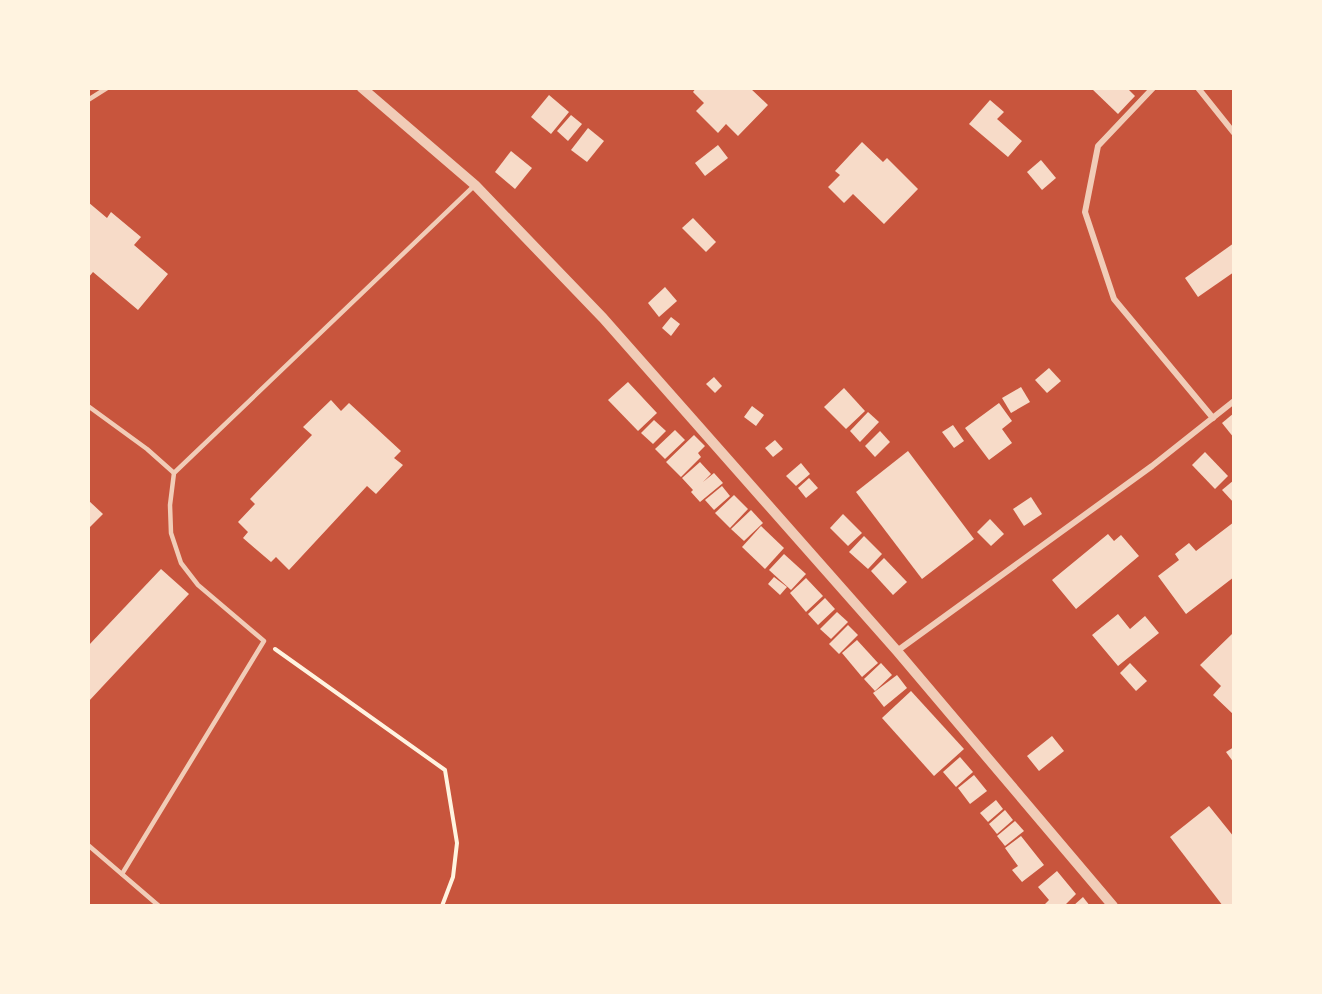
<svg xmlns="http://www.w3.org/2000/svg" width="1322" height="994" font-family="Spectral,serif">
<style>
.building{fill:#f7dbc8}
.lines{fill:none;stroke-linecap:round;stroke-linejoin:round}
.path{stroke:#fff3e0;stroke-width:4}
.service{stroke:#f1ccb7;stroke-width:4.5}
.minor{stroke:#f1ccb7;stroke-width:6}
.tertiary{stroke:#f1ccb7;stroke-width:10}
</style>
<rect width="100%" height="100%" fill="#c8553d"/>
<g class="building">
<path d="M696,88H750L768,105L738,136L726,124L718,133L696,111L704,103L693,92Z"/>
<path d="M1091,88H1127L1135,96L1118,114Z"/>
<path d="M549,95L569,112L551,134L531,117Z"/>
<path d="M990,100L1004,112L997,119L1022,141L1008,157L969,124Z"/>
<path d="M571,115L582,124L568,141L557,131Z"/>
<path d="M588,128L604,141L587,162L571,150Z"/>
<path d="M862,142L883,162L887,158L918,189L884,224L853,194L844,203L828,187L840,175L835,171Z"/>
<path d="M718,145L728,158L705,176L695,163Z"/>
<path d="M511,151L532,168L515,189L495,172Z"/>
<path d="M1041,160L1056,178L1042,190L1027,172Z"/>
<path d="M88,202L107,218L111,212L141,237L134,245L168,274L138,310L93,272L88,278Z"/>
<path d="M693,218L716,242L706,252L682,228Z"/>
<path d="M1234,243V272L1198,297L1185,278Z"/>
<path d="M665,287L677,301L659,317L648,303Z"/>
<path d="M671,317L680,324L671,336L662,328Z"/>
<path d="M1049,368L1061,381L1047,393L1035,380Z"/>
<path d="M714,377L722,386L715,393L706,384Z"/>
<path d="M628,382L657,413L638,431L608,400Z"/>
<path d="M1021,387L1030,402L1011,413L1002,398Z"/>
<path d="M844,388L865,411L846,429L824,407Z"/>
<path d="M331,400L341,411L349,403L401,451L394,458L403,465L376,494L367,486L289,570L276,557L271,562L243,538L248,532L238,522L255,504L250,499L312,435L303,427Z"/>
<path d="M999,403L1012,421L1002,429L1012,443L989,460L965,428Z"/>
<path d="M752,406L764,415L756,426L744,417Z"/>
<path d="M868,412L879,422L860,442L850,431Z"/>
<path d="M1234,413V438L1222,423Z"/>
<path d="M654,420L666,431L653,444L641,433Z"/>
<path d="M953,425L964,441L954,448L942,432Z"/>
<path d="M675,430L685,440L665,459L655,449Z"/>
<path d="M880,431L890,442L875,457L865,446Z"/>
<path d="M694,435L705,446L698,453L701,457L681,477L666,462Z"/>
<path d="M775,440L783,449L773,457L765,448Z"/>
<path d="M908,451L974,539L922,579L856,492Z"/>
<path d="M1205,452L1228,476L1215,489L1192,465Z"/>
<path d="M700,462L711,474L703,482L714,473L723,483L700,502L691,492L693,490L682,478Z"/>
<path d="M801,463L810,474L796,486L786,476Z"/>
<path d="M809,478L818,488L806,498L798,488Z"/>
<path d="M1234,480V503L1222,490Z"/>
<path d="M722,486L730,496L714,510L705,500Z"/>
<path d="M734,495L748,509L730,528L715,513Z"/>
<path d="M1031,497L1042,514L1024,526L1013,509Z"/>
<path d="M88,500L103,514L88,529Z"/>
<path d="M751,510L763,523L744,541L731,529Z"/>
<path d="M843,514L862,533L848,546L830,528Z"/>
<path d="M990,519L1004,534L991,546L977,532Z"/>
<path d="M1234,522V577L1186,614L1158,576L1179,560L1175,554L1189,543L1196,551Z"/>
<path d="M761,526L784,548L765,569L742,547Z"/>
<path d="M1108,534L1114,541L1121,535L1139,556L1076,609L1052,580Z"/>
<path d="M864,536L882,554L868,569L849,552Z"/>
<path d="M784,554L806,574L791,590L769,570Z"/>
<path d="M884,558L907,582L893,595L871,571Z"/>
<path d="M161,569L189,594L88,702V646Z"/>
<path d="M774,577L787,587L780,595L768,584Z"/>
<path d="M806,578L823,596L806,612L790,593Z"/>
<path d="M825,598L835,609L818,625L808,614Z"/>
<path d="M837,612L848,622L831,639L820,629Z"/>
<path d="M1118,614L1130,629L1145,616L1159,633L1118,666L1092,635Z"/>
<path d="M848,625L858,635L839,654L829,644Z"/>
<path d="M1232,634L1234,635V715L1213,695L1221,686L1200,665Z"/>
<path d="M857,640L878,663L862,677L842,653Z"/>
<path d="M881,663L892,675L875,691L864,679Z"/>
<path d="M1130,663L1147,681L1136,691L1120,673Z"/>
<path d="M897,675L907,688L884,707L873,693Z"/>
<path d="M911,691L964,749L934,776L882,718Z"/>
<path d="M1052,736L1064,751L1039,771L1027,756Z"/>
<path d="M1234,747V763L1226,752Z"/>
<path d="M960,757L973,772L956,787L943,772Z"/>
<path d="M974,775L987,791L970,804L958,788Z"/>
<path d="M996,800L1003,809L988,822L980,813Z"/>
<path d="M1209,806L1234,837V906H1223L1170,837Z"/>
<path d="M1005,810L1013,820L997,834L989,824Z"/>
<path d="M1015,821L1024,831L1005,846L997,836Z"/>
<path d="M1021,836L1044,865L1022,882L1012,870L1018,866L1005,848Z"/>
<path d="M1057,871L1076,894L1064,906H1043L1049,900L1038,887Z"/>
<path d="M1083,897L1090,906H1073Z"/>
</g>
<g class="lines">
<path class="path" d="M275,649L445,770L457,843L453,877L442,906"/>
<g class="service">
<path d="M88,100L107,88"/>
<path d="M88,406L147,449L174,473"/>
<path d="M88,845L159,906"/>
<path d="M122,874L264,641L198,585L181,563L171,533L170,505L174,473L475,185"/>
</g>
<g class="minor">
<path d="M1153,88L1098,146L1085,212L1114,299L1213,418"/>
<path d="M1198,88L1234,133"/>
<path d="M897,651L1152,466L1234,401"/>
</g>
<path class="tertiary" d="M362,88L475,185L603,318L897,651L1113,906"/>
</g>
<rect width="1322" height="994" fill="none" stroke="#fff3e0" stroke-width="180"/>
</svg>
